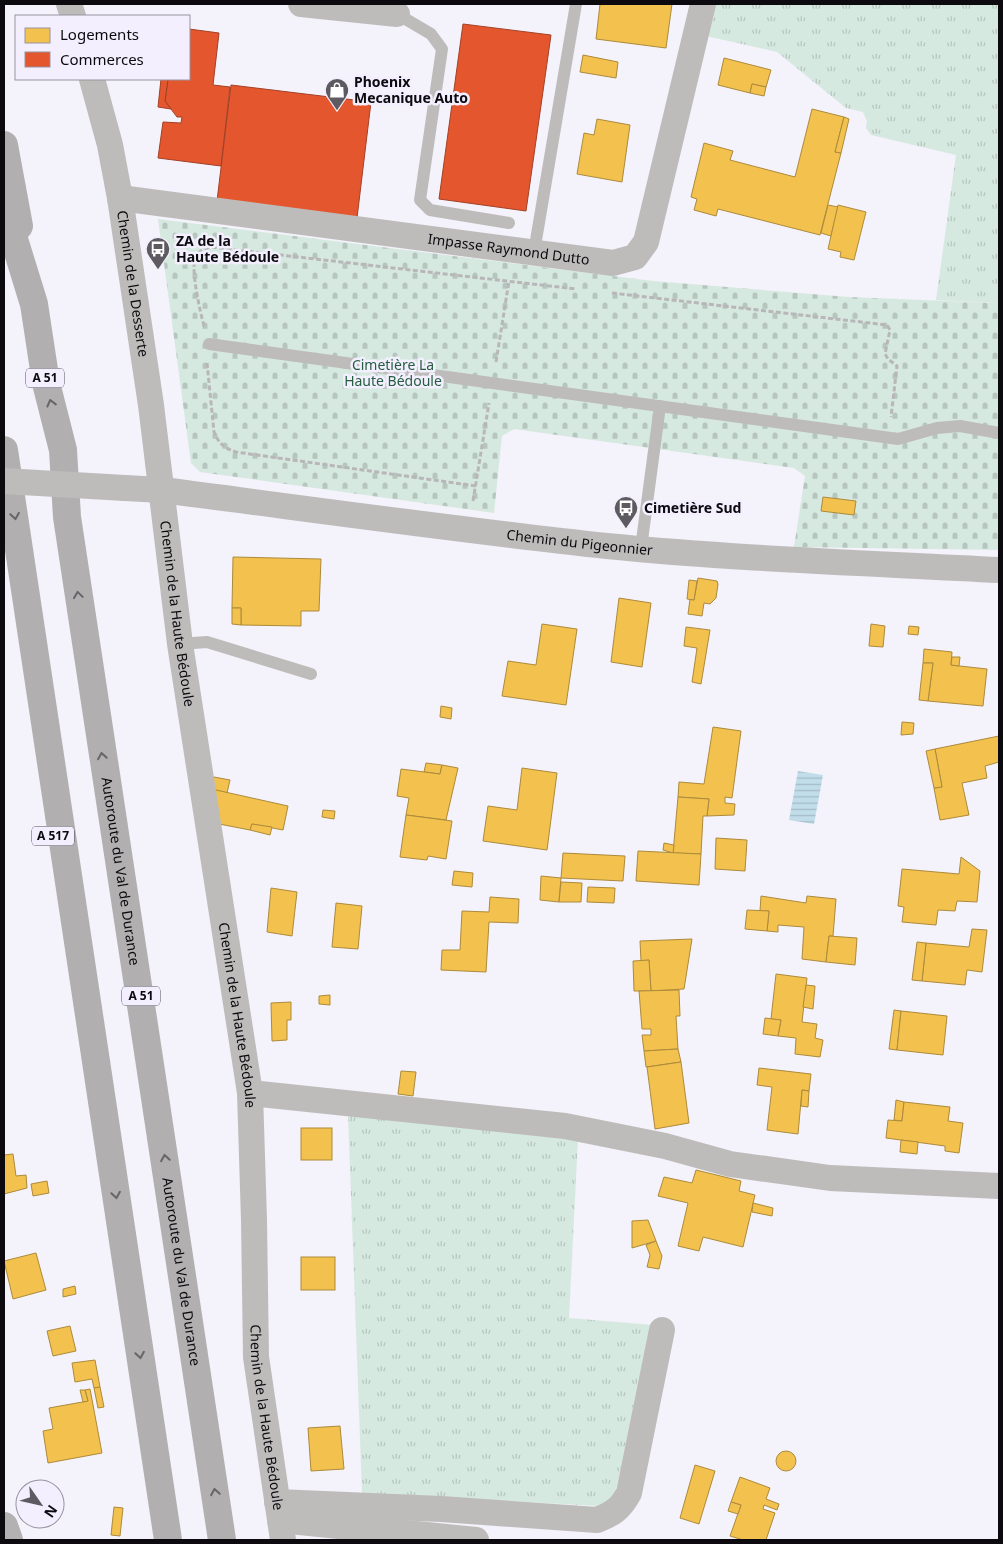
<svg xmlns="http://www.w3.org/2000/svg" width="1003" height="1544" font-family="'Noto Sans',sans-serif">
<style>
.grass{fill:url(#grass-tufts)}
.cemetery{fill:url(#cemetery-stones)}
.water{fill:url(#water-rules)}
.homes{fill:#f2c14e;stroke:#ad8a3b}
.shops{fill:#e4572e;stroke:#a34025}
.lines{fill:none;stroke-linecap:round;stroke-linejoin:round}
.path{stroke:#b8b6b9;stroke-width:3;stroke-dasharray:5 2.5;stroke-linecap:butt}
.lane{stroke:#bebcbb;stroke-width:12}
.street{stroke:#bebcbb;stroke-width:26}
.secondary{stroke:#b3b1b1;stroke-width:28}
.highway{stroke:#b1afaf;stroke-width:28}
.street-bridge{stroke:#bebcbb;stroke-width:26}
.oneway{stroke:#676567}
.labels{text-anchor:middle;stroke-width:5;stroke-linejoin:round;paint-order:stroke}
.shield{fill:#f3effe;stroke:#514f57;stroke-width:1}
.shield-label{font-size:12px;font-weight:bold;fill:#0c0a0f}
.poi-label{font-size:14px;font-weight:bold;fill:#0c0a0f;stroke:#f3effe;text-anchor:start}
.street-label{font-size:14px;fill:#0c0a0f;stroke:#f3effe}
.park-label{font-size:14px;fill:#245e3f;stroke:#f3effe}
</style>
<defs>
<pattern id="grass-tufts" width="24" height="20" patternUnits="userSpaceOnUse" patternTransform="scale(1.25)"><rect width="24" height="20" fill="#d6e9e0"/><path d="M3 7l-1-3M5 7V3M7 7l1-3M15 17l-1-3M17 17v-4M19 17l1-3" fill="none" stroke="#b6c6bf"/></pattern>
<pattern id="cemetery-stones" width="16" height="16" patternUnits="userSpaceOnUse" patternTransform="scale(1.25)"><rect width="16" height="16" fill="#d6e9e0"/><path d="M2 7V4a2 2 0 0 1 4 0v3zM10 15v-3a2 2 0 0 1 4 0v3z" fill="#b6c6bf"/></pattern>
<pattern id="water-rules" width="6" height="5" patternUnits="userSpaceOnUse" patternTransform="scale(1.25)"><rect width="6" height="5" fill="#c0dde9"/><path d="M0 2.5h6" fill="none" stroke="#a4bcc7"/></pattern>
</defs>
<rect width="100%" height="100%" fill="#f4f2fa"/>
<g class="grass">
<path d="M714,4H999V303L936,300L956,155L871,135L866,128L867,121L863,112L846,108L777,52L706,36Z"/>
<path d="M348,1114L578,1139L569,1318L653,1325L614,1499L599,1506L362,1493Z"/>
</g>
<path class="cemetery" d="M158,219L653,281L849,297L999,303V550L794,547L805,476L794,468L514,429L502,436L494,513L200,472L191,463Z"/>
<path class="water" d="M798,771L823,775L814,824L789,820Z"/>
<g class="homes">
<path d="M600,4H672L666,48L596,39Z"/>
<path d="M583,55L618,62L616,78L580,72Z"/>
<path d="M724,58L771,70L766,87L752,84L750,93L718,85Z"/>
<path d="M752,84L766,87L764,96L750,93Z"/>
<path d="M812,109L844,117L835,152L841,153L820,235L718,209L716,216L694,210L697,199L691,197L704,143L733,151L730,160L795,177Z"/>
<path d="M844,117L849,119L841,153L835,152Z"/>
<path d="M597,119L630,125L622,182L577,174L584,133L594,135Z"/>
<path d="M828,205L838,207L831,236L821,233Z"/>
<path d="M838,205L866,212L854,260L840,257L841,252L828,249Z"/>
<path d="M823,497L856,501L854,515L821,511Z"/>
<path d="M233,557L321,559L319,611H301V626L241,625V608H232Z"/>
<path d="M698,578L717,581L718,584L716,598L710,604L704,603L702,616L688,614L690,599L694,600Z"/>
<path d="M689,580L697,581L694,600L687,599Z"/>
<path d="M619,598L651,603L642,667L611,662Z"/>
<path d="M232,608H241V625L232,624Z"/>
<path d="M542,624L577,629L566,705L502,696L508,661L536,665Z"/>
<path d="M871,624L885,626L883,647L869,646Z"/>
<path d="M909,626L919,627L918,635L908,634Z"/>
<path d="M686,627L710,630L701,684L692,682L697,648L684,646Z"/>
<path d="M924,649L952,652L951,665L987,669L983,706L928,701L933,663H923Z"/>
<path d="M952,657H960L959,666L951,665Z"/>
<path d="M923,663H933L928,701L919,700Z"/>
<path d="M441,706L452,708L451,719L440,717Z"/>
<path d="M902,722L914,723L913,734L901,735Z"/>
<path d="M713,727L741,731L732,798L725,797V803L735,804L734,815L707,816L709,799L678,797L679,782L704,784Z"/>
<path d="M999,736V762L985,766L987,778L962,783L969,815L940,820L934,788L942,787L935,749Z"/>
<path d="M935,749L942,787L934,788L926,751Z"/>
<path d="M426,763L442,765L440,774L424,772Z"/>
<path d="M442,765L458,768L446,820L406,815L409,798L397,796L401,769L440,774Z"/>
<path d="M522,768L557,773L547,850L483,841L488,806L517,810Z"/>
<path d="M214,777L230,780L227,793L207,788L210,779Z"/>
<path d="M207,788L288,806L283,830L252,824L250,830L214,823Z"/>
<path d="M678,797L709,799L707,816H703L701,854L673,853Z"/>
<path d="M323,810L335,811L334,819L322,817Z"/>
<path d="M406,815L452,821L446,859L428,856L427,860L400,857Z"/>
<path d="M252,824L272,827L270,835L250,830Z"/>
<path d="M716,838L747,840L745,871L715,869Z"/>
<path d="M664,843L674,845L673,853L663,850Z"/>
<path d="M638,851L701,854L699,885L636,881Z"/>
<path d="M563,853L625,856L623,881L561,878Z"/>
<path d="M961,857L980,871L977,902L957,901L955,911L938,910L936,925L902,922L904,907L898,906L902,869L959,874Z"/>
<path d="M454,871L473,873L472,887L452,885Z"/>
<path d="M541,876L561,878L559,902L540,900Z"/>
<path d="M561,882L582,883L581,902H559Z"/>
<path d="M588,887L615,888L614,903L587,902Z"/>
<path d="M271,888L297,892L292,936L267,932Z"/>
<path d="M761,896L806,903L807,896L836,899L833,936H829L826,962L802,959L804,927L778,925V932L767,931L769,911H760Z"/>
<path d="M490,897L519,899L518,923L489,922L486,972L441,970L442,950H460L462,911L489,912Z"/>
<path d="M336,903L362,906L358,949L332,947Z"/>
<path d="M747,910L769,911L767,931L745,929Z"/>
<path d="M972,929L987,930L982,972L967,970L965,985L922,981L926,943L969,947Z"/>
<path d="M829,936L857,938L855,965L826,962Z"/>
<path d="M692,939L684,989L651,991L649,960L641,961L640,941Z"/>
<path d="M917,942L926,943L922,981L912,980Z"/>
<path d="M649,960L651,991H634L633,961Z"/>
<path d="M776,974L807,978L802,1022L817,1024L815,1038L823,1040L820,1057L795,1054L796,1038L778,1036L781,1020L771,1019Z"/>
<path d="M806,985L815,986L813,1009L803,1007Z"/>
<path d="M679,990L680,1016H676L678,1049L644,1051L642,1035H651V1029H642L639,991Z"/>
<path d="M330,995V1005L319,1004V996Z"/>
<path d="M291,1002V1020H287V1040L272,1041L271,1003Z"/>
<path d="M894,1010L901,1011L897,1050L889,1049Z"/>
<path d="M901,1011L947,1016L943,1055L897,1050Z"/>
<path d="M765,1018L781,1020L778,1036L763,1034Z"/>
<path d="M678,1049L681,1062L646,1067L644,1051Z"/>
<path d="M681,1062L689,1123L655,1129L647,1067Z"/>
<path d="M759,1068L811,1074L809,1091L802,1090L798,1134L767,1130L772,1087L757,1085Z"/>
<path d="M401,1071L416,1072L413,1096L398,1094Z"/>
<path d="M802,1090L809,1091L808,1107L801,1106Z"/>
<path d="M896,1100L904,1102L902,1121L894,1120Z"/>
<path d="M904,1102L950,1107L948,1121L963,1123L959,1153L945,1151V1146L886,1138L888,1120L902,1121Z"/>
<rect x="301" y="1128" width="31" height="32"/>
<path d="M901,1140L918,1142L917,1154L900,1152Z"/>
<path d="M13,1154L16,1176L26,1175L27,1188L4,1194V1155Z"/>
<path d="M696,1170L741,1181L739,1191L755,1195L743,1247L703,1237L699,1251L678,1246L688,1203L658,1196L664,1177L692,1183Z"/>
<path d="M47,1181L49,1193L33,1196L31,1184Z"/>
<path d="M753,1203L773,1208L772,1216L752,1212Z"/>
<path d="M648,1220L656,1241L632,1248V1221Z"/>
<path d="M656,1241L662,1256L659,1269L647,1267L650,1255L646,1245Z"/>
<path d="M36,1253L46,1290L13,1299L4,1261Z"/>
<rect x="301" y="1257" width="34" height="33"/>
<path d="M75,1286L76,1294L63,1297V1289Z"/>
<path d="M70,1326L76,1351L53,1356L47,1331Z"/>
<path d="M95,1360L100,1387L94,1388L92,1379L75,1382L72,1363Z"/>
<path d="M100,1387L104,1407L98,1408L94,1388Z"/>
<path d="M90,1389L102,1453L48,1463L43,1431L53,1429L49,1408L88,1401L85,1390Z"/>
<path d="M80,1390H85L88,1401L83,1402Z"/>
<path d="M340,1426L344,1469L311,1471L308,1428Z"/>
<circle cx="786" cy="1461" r="10"/>
<path d="M695,1465L715,1471L699,1524L680,1518Z"/>
<path d="M740,1477L770,1488L766,1499L779,1504L777,1510L764,1505L763,1509L775,1513L766,1540H743L730,1536L741,1505L731,1502Z"/>
<path d="M731,1502L741,1505L738,1514L728,1511Z"/>
<path d="M114,1507L123,1508L120,1536L111,1535Z"/>
</g>
<g class="shops">
<path d="M463,24L551,35L526,211L439,199Z"/>
<path d="M189,29L219,33L213,85L230,87L221,166L158,158L163,122L181,123L182,117H177L165,101L168,79H189Z"/>
<path d="M161,79H168L165,101L171,109L158,107Z"/>
<path d="M231,85L371,102L357,218L217,201Z"/>
</g>
<g class="lines">
<g class="path">
<path d="M612,293L887,325L890,330L885,354L888,359L897,366L891,417"/>
<path d="M204,326C200,311 191,272 195,258C197,251 204,249 211,247L576,289"/>
<path d="M496,362L509,281"/>
<path d="M207,363L214,432C219,444 224,448 236,452L476,486"/>
<path d="M473,501L489,403"/>
</g>
<g class="lane">
<path d="M399,10L397,14L431,34L442,49L420,200L430,210L509,223"/>
<path d="M534,252L576,4"/>
<path d="M209,344L898,439L937,428L960,426L999,433"/>
<path d="M641,548L660,406"/>
<path d="M180,644L207,642L311,674"/>
</g>
<g class="street">
<path d="M69,4L73,16"/>
<path d="M301,4L397,14"/>
<path id="s1" d="M92,79L110,145L120,198L151,405L180,644L250,1093L254,1220L256,1357L283,1540"/>
<path id="s2" d="M120,198L613,263L635,257L646,242L703,4"/>
<path id="s3" d="M125,488L162,490C310,509 458,530 607,546C737,559 868,563 999,570"/>
<path d="M250,1093L565,1126L665,1146L730,1164L830,1178L999,1186"/>
<path d="M277,1502L441,1509L597,1520C613,1514 621,1508 629,1493L662,1330"/>
<path d="M280,1520L476,1540"/>
</g>
<path class="secondary" d="M4,1526L9,1540"/>
<g class="highway">
<path d="M4,145L19,226"/>
<path id="s4" d="M4,207L34,304L46,383L63,450L67,517L222,1540"/>
<path d="M4,450L168,1540"/>
</g>
<path class="street-bridge" d="M4,481L125,488"/>
</g>
<defs><path id="oneway-chevron" d="M-2-3.5L2.5 0L-2 3.5" fill="none" stroke-width="1.6" stroke-linecap="round" stroke-linejoin="round" transform="scale(1.25)"/></defs>
<g class="oneway">
<use href="#oneway-chevron" transform="translate(51 403) rotate(-104)"/>
<use href="#oneway-chevron" transform="translate(15 516) rotate(81)"/>
<use href="#oneway-chevron" transform="translate(78 595) rotate(-98)"/>
<use href="#oneway-chevron" transform="translate(102 756) rotate(-99)"/>
<use href="#oneway-chevron" transform="translate(165 1158) rotate(-99)"/>
<use href="#oneway-chevron" transform="translate(116 1195) rotate(81)"/>
<use href="#oneway-chevron" transform="translate(140 1355) rotate(81)"/>
<use href="#oneway-chevron" transform="translate(215 1492) rotate(-99)"/>
</g>
<defs>
<g id="shop-pin" transform="scale(1.25)"><path d="M0 17L-7.5 6A9.5 9.5 0 1 1 7.5 6Z" fill="#5d5b61" stroke="#f3effe"/><path d="M-5-2.5h2.3a2.7 3.5 0 0 1 5.4 0H5L5.5 6h-11ZM-1.5-2.5h3a1.5 2.3 0 0 0-3 0Z" fill="#fff"/></g>
<g id="bus-pin" transform="scale(1.25)"><path d="M0 17L-7.5 6A9.5 9.5 0 1 1 7.5 6Z" fill="#5d5b61" stroke="#f3effe"/><path d="M-5-6H5V4H4V6H2V4H-2V6H-4V4H-5ZM-3.5-4V0h7V-4ZM-3.5 1.2v1.5H-2V1.2ZM2 1.2v1.5H3.5V1.2Z" fill="#fff"/></g>
</defs>
<g fill-rule="evenodd">
<use href="#shop-pin" x="337" y="90"/>
<use href="#bus-pin" x="158" y="249"/>
<use href="#bus-pin" x="626" y="508"/>
</g>
<g class="labels">
<g class="shield">
<rect x="26" y="368.5" width="38" height="19" rx="4"/>
<rect x="32" y="826.5" width="42" height="19" rx="4"/>
<rect x="122" y="986.5" width="38" height="19" rx="4"/>
</g>
<g class="shield-label">
<text x="45" y="382">A 51</text>
<text x="53" y="840">A 517</text>
<text x="141" y="1000">A 51</text>
</g>
<g class="poi-label">
<text x="354" y="87">Phoenix<tspan x="354" dy="16">Mecanique Auto</tspan></text>
<text x="176" y="246">ZA de la<tspan x="176" dy="16">Haute Bédoule</tspan></text>
<text x="644" y="513">Cimetière Sud</text>
</g>
<g class="street-label">
<text dy="5" stroke="none"><textPath href="#s2" startOffset="392">Impasse Raymond Dutto</textPath></text>
<text dy="5" stroke="none"><textPath href="#s1" startOffset="209">Chemin de la Desserte</textPath></text>
<text dy="5" stroke="none"><textPath href="#s3" startOffset="458">Chemin du Pigeonnier</textPath></text>
<text dy="5" stroke="none"><textPath href="#s1" startOffset="542">Chemin de la Haute Bédoule</textPath></text>
<text dy="5" stroke="none"><textPath href="#s4" startOffset="676">Autoroute du Val de Durance</textPath></text>
<text dy="5" stroke="none"><textPath href="#s1" startOffset="948">Chemin de la Haute Bédoule</textPath></text>
<text dy="5" stroke="none"><textPath href="#s4" startOffset="1081">Autoroute du Val de Durance</textPath></text>
<text dy="5" stroke="none"><textPath href="#s1" startOffset="1352">Chemin de la Haute Bédoule</textPath></text>
</g>
<g class="park-label">
<text x="393" y="370">Cimetière La<tspan x="393" dy="16">Haute Bédoule</tspan></text>
</g>
</g>
<rect width="1003" height="1544" fill="none" stroke="#0c0a0f" stroke-width="10"/>
<rect x="15" y="15" width="175" height="65" fill="#f3effe" stroke="#97939e"/>
<rect x="25" y="28" width="25" height="15" fill="#f2c14e" stroke="#97939e"/>
<text x="60" y="40" font-size="15" fill="#0c0a0f">Logements</text>
<rect x="25" y="52" width="25" height="15" fill="#e4572e" stroke="#97939e"/>
<text x="60" y="65" font-size="15" fill="#0c0a0f">Commerces</text>
<g transform="translate(40 1504) rotate(124)"><circle r="24" fill="#f3effe" stroke="#97939e"/>
<path d="M0-4L9 19L0 12L-9 19Z" fill="#5d5b61"/>
<text y="-8" font-size="14" font-weight="bold" text-anchor="middle" fill="#0c0a0f">N</text>
</g>
</svg>
